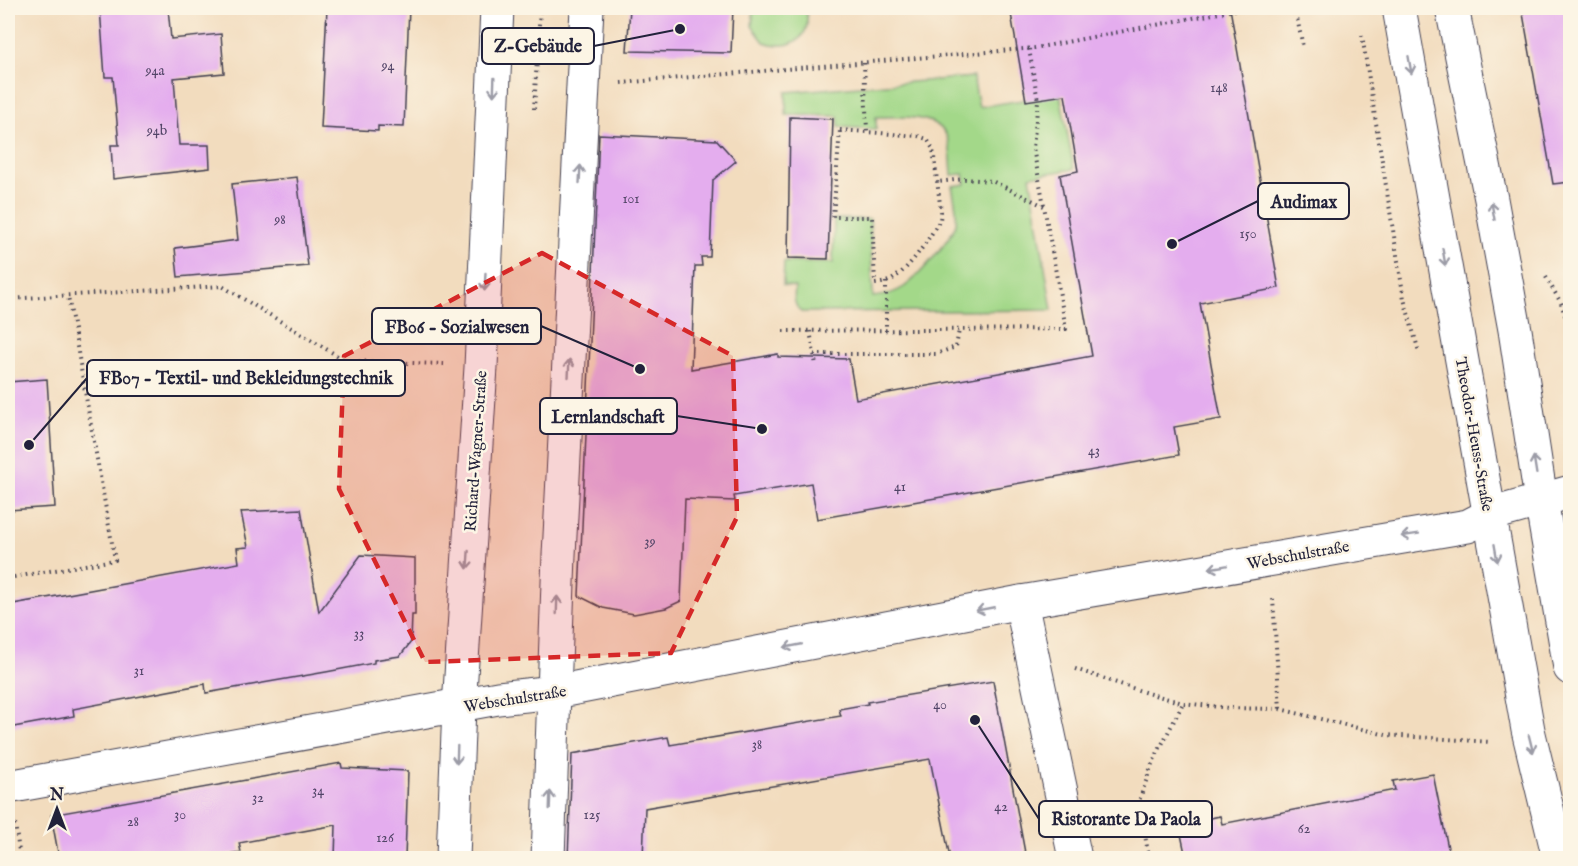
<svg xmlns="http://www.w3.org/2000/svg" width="1578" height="866" font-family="'IM FELL English',serif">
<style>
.green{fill:#a3d889;stroke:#627d62;stroke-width:1.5}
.building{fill:#e4adee}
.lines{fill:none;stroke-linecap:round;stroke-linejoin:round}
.minor-casing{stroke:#413e4f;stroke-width:35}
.major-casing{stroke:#413e4f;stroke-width:35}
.path{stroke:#413e4f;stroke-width:4;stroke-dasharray:1.5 4.5;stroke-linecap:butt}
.minor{stroke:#fff;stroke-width:33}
.major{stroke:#fff;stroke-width:33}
.oneway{stroke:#9c9ca7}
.marked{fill:#d62828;fill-opacity:0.2;stroke:#d62828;stroke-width:4.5;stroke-dasharray:12 8;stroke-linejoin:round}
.labels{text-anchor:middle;stroke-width:5;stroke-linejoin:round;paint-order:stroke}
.number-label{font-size:14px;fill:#524568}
.street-label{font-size:16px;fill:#22223b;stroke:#fcf5e5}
.leader{fill:none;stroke:#22223b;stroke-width:2}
.callout-dot{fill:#22223b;stroke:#fcf5e5;stroke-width:2}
.callout{fill:#fcf5e5;stroke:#22223b;stroke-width:2}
.callout-label{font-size:18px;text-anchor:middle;font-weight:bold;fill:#22223b}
</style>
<rect width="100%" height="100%" fill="#fcf5e5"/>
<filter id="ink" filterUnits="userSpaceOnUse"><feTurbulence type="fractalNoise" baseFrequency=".0167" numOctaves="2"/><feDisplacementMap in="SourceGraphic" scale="12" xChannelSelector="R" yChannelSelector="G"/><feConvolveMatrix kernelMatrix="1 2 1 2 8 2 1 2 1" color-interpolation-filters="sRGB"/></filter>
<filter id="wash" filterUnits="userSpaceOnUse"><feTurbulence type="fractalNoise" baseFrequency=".008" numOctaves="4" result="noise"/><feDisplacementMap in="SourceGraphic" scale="24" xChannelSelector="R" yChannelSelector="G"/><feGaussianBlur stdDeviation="1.35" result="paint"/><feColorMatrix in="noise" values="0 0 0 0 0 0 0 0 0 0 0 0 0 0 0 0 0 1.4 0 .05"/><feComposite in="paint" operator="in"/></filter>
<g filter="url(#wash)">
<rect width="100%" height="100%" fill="#f2dcbe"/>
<g class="green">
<path d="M754,8H805C815,37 790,52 764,42L752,26Z"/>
<path d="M973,77L979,107L1060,94L1074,169L1030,176L1052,310L801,312C793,304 794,297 795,287L783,285L784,262L833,263L834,219H870L873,297C883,296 895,293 904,287C917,278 953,238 956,223C958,212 954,197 952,186L966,184L964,174L952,175C951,163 951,148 947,137C937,113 897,117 876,117V129L839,127L838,116L786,115V92Z"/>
</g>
<g id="blocks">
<g class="building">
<path d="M100,8H168L171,39L221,34L224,73L174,78L179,145H209L210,168L113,179L111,145H119L113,77H105Z"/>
<path d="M327,8H409L404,127L378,126V131L321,128Z"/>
<path d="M630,8H733L731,53L627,51Z"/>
<path d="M1010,8H1230L1279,288L1200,303L1221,419L1174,427L1179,455L817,519L811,483L734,496L735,501L685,499L681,601L666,608L634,614L603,608L579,596L599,134L717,140L736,161L713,180L710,257H701L702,266H695L691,369L778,354V357L849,359L856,399L1092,356L1060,175L1078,171L1065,95L1026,101Z"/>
<path d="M1522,8H1570V182L1553,184Z"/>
<path d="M790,117L833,119L828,259L788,258Z"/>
<path d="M297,177L308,266L178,277L175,248L238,240L232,184Z"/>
<path d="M47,379L55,507L8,510V382Z"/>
<path d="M301,509L319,612L361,555L415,558V615H412L411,642L400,656L374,660V663L326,672L206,693L205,684L73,709L74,716L8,728V605L239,563L237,548L248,547L241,512Z"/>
<path d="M993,681L1026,858H950L930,759L645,808L643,858H568L572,754L668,737L670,745L841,716L839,709L868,704L867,702Z"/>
<path d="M341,763L342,768L408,771L405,858H335L336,825L239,843L241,852L203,858H59L51,815Z"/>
<path d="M1433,774L1450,858H1186L1179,825L1220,816L1222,824L1395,790L1393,781Z"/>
</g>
</g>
</g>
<g filter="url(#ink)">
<use href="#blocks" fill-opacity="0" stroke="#413e4f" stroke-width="1.5"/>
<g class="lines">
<g class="minor-casing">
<g id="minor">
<path d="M1021,602L1075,858"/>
<path d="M8,787L498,698L555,692L1021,602L1468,526L1489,515L1570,492"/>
<path d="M453,858L459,707L481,367L497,8"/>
<path d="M548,858L559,555L587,8"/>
</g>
</g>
<g class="major-casing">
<g id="major">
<path d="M1399,8L1528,730L1559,858"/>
<path d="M1452,8L1491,199L1515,330L1541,500L1570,668"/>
</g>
</g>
<g class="path">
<path d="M1295,8L1303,47"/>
<path d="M1362,35L1404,299L1419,352"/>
<path d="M1029,49L1038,101L1033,148L1044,205"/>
<path d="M864,63L867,131"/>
<path d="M621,83L1035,48L1245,8"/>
<path d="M534,109L540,8"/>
<path d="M840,130L918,136L927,139L933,149L941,212L940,220C930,237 911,267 894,278C889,282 882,283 875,284L872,217H833Z"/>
<path d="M1546,277L1561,303L1570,331"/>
<path d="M886,282V331"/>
<path d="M8,299L222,286L346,361L444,364"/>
<path d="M783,331L1066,329L1044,206L992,181L965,179L937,182"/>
<path d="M810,331L816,365"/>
<path d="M814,354H936L956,347L959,330"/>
<path d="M8,578L115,560L68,296"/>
<path d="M1273,599L1280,709"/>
<path d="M1075,669L1147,693L1183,703L1229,708L1280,709L1386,735L1491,742"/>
<path d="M15,824L20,858"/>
<path d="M1149,858L1139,801L1152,764L1183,703"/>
</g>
<use href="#minor" class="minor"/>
<use href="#major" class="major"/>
</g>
<defs><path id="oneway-shaft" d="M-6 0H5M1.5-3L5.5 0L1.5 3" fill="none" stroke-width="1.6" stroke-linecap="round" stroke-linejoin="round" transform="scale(1.5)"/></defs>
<g class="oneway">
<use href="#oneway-shaft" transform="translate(1410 65) rotate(80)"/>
<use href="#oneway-shaft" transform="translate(494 87) rotate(92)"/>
<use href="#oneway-shaft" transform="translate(580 174) rotate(-87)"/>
<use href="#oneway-shaft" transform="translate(1493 211) rotate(-100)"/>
<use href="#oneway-shaft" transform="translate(1444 257) rotate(80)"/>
<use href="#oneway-shaft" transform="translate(485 282) rotate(93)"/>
<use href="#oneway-shaft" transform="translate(569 368) rotate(-87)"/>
<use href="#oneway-shaft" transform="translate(1535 465) rotate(-99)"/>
<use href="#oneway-shaft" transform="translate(1410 535) rotate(171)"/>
<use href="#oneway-shaft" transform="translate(1496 553) rotate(80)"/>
<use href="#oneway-shaft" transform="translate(468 560) rotate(94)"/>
<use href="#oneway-shaft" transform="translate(1218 567) rotate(170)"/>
<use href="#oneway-shaft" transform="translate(557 605) rotate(-88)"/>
<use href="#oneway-shaft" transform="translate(985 609) rotate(169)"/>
<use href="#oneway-shaft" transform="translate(793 646) rotate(169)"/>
<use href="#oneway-shaft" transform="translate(1531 744) rotate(76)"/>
<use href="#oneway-shaft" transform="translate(457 755) rotate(92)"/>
<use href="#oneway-shaft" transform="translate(550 800) rotate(-88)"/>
</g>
</g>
<path class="marked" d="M542,253L733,356L737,517L671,653L425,662L339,489L344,356Z"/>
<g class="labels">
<g class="number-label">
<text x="388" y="70">94</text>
<text x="155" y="75">94a</text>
<text x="1219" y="92">148</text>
<text x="157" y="135">94b</text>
<text x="631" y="203">101</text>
<text x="280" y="224">98</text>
<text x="1248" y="238">150</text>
<text x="1094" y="455">43</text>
<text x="900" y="491">41</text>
<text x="650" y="546">39</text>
<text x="359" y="638">33</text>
<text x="139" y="675">31</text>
<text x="940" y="709">40</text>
<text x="757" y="749">38</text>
<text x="318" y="795">34</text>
<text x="258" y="802">32</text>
<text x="1001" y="811">42</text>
<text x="180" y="819">30</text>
<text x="592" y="819">125</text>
<text x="133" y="826">28</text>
<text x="1304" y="833">62</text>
<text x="385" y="842">126</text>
</g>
<g class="street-label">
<text transform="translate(1475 434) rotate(80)" y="6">Theodor-Heuss-Straße</text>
<text transform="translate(475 451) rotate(-86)" y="6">Richard-Wagner-Straße</text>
<text transform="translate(1298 554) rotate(-10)" y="6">Webschulstraße</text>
<text transform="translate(515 698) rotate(-9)" y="6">Webschulstraße</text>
</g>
</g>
<path class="leader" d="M680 29L594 46M1172 244L1258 201M640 369L541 326M29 445L87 378M762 429L677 416M975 720L1039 819"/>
<g class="callout-dot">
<circle cx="680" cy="29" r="6"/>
<circle cx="1172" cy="244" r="6"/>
<circle cx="640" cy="369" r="6"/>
<circle cx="29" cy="445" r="6"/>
<circle cx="762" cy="429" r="6"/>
<circle cx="975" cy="720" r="6"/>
</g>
<g class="callout">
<rect x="482" y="28" width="112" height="36" rx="6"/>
<rect x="1258" y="183" width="91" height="36" rx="6"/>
<rect x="372" y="308" width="169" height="36" rx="6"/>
<rect x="87" y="360" width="318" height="36" rx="6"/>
<rect x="540" y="398" width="137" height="36" rx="6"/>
<rect x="1039" y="801" width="173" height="36" rx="6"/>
</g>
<g class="callout-label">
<text x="538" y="52">Z-Gebäude</text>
<text x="1304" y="208">Audimax</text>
<text x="457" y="333">FB06 - Sozialwesen</text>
<text x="246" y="384">FB07 - Textil- und Bekleidungstechnik</text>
<text x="608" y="423">Lernlandschaft</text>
<text x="1126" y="825">Ristorante Da Paola</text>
</g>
<rect width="1578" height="866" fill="none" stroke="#fcf5e5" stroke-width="30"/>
<g transform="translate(57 809)" stroke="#fcf5e5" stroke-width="4.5" paint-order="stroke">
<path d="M0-4.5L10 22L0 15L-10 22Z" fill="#22223b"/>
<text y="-9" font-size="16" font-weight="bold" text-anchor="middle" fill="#22223b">N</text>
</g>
</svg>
